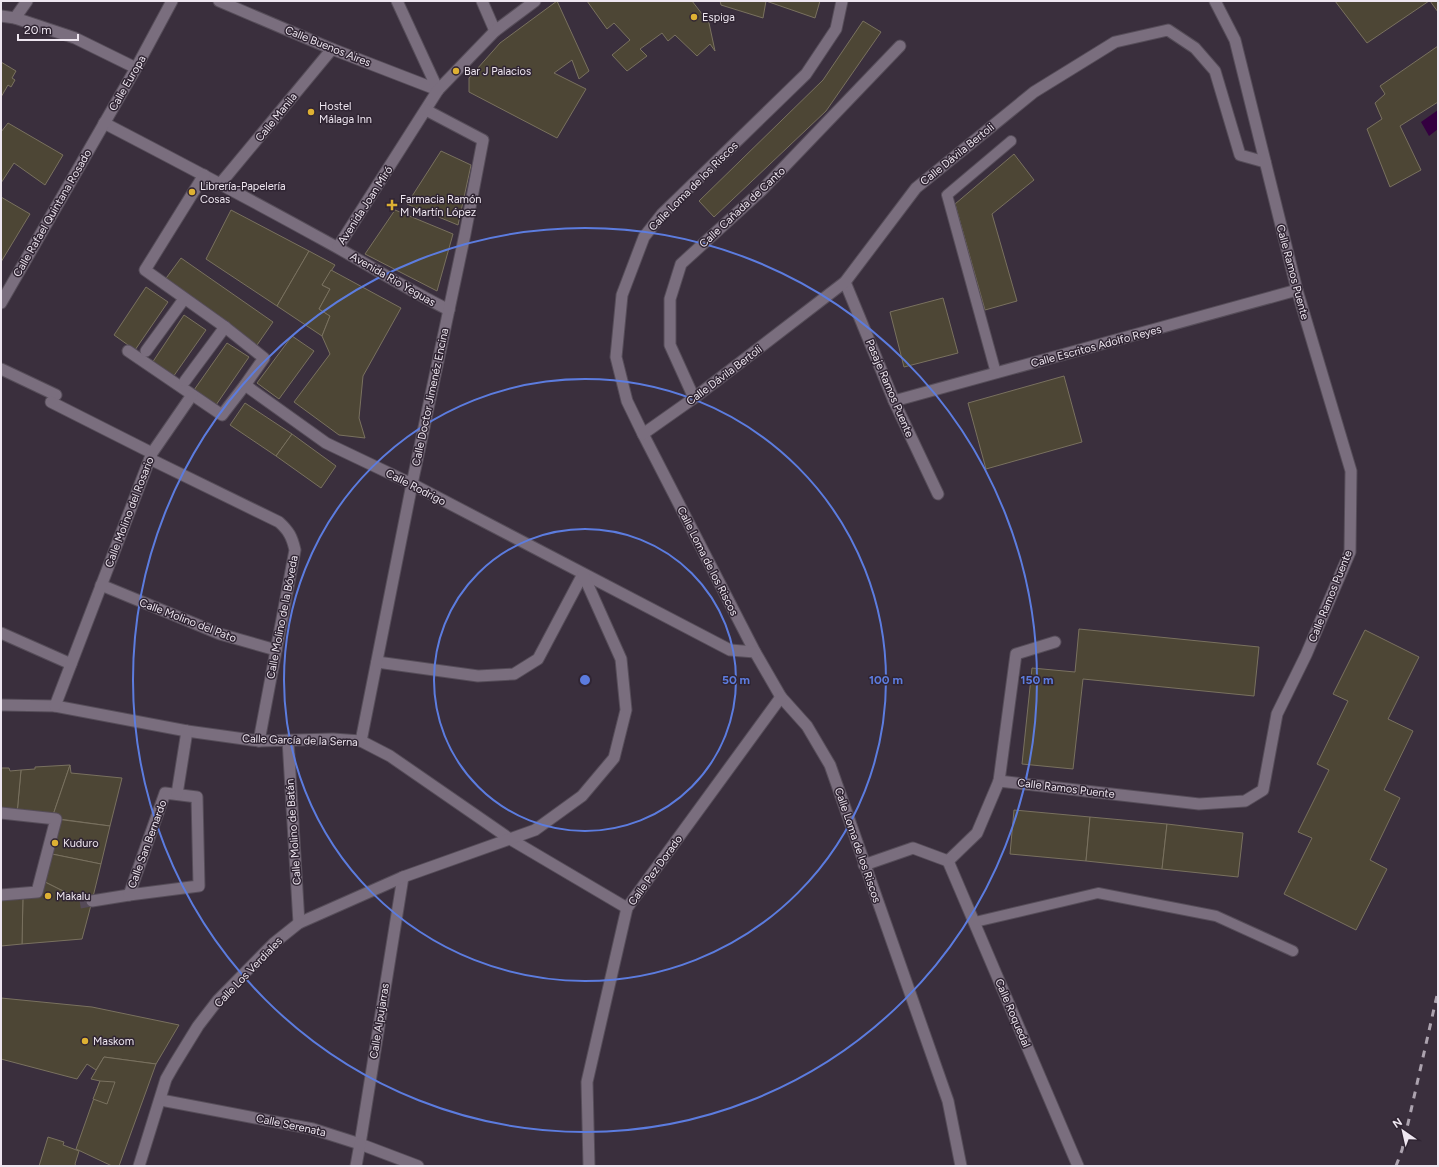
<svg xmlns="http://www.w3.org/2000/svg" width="1439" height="1167" font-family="Figtree,sans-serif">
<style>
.water{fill:#340040}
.building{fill:#4d4635;stroke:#79715f}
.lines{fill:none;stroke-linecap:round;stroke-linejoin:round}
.pedestrian-tunnel{stroke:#554a58;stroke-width:11;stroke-dasharray:11 5.5;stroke-linecap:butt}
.service-casing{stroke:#564d59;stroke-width:12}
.pedestrian-casing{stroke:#564d59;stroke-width:13}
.minor-casing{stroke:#564d59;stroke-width:13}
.service{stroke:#7a6e7e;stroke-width:10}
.pedestrian{stroke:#7a6e7e;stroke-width:11}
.minor{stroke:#7a6e7e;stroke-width:11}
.rail{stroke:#aca3af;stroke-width:3;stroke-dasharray:7 7;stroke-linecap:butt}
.ring{fill:none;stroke:#5c7cdf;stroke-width:2}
.poi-dot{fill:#deb133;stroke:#302533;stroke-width:1.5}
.labels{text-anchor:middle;stroke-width:3;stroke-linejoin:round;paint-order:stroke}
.poi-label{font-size:11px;fill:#eee6f0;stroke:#302533;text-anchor:start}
.street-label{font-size:11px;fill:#eee6f0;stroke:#302533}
.centre{fill:#5c7cdf;stroke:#302533;stroke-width:2}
.ring-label{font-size:12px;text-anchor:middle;font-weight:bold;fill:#5c7cdf;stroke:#302533;stroke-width:3;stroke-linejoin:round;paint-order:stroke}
</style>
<rect width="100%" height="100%" fill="#3a2f3d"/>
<path class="water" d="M1438,110V129L1429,136L1421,122Z"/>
<g class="building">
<path d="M557,1L589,71L579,79L572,60L554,73L586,89L557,138L469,92V78L500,43Z"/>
<path d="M587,1H692L709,23L715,51L710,44L697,56L675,35L668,41L662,33L640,49L647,56L627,71L612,55L630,40L614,23L607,29Z"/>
<path d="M720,1H820L815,18L766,1L763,18L721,5Z"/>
<path d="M1335,1H1429L1367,43Z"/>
<path d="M1430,1H1438V12Z"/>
<path d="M863,21L881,32L826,111L714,217L699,201L823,80Z"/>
<path d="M1438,46V102L1400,126L1421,170L1390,187L1367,129L1382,119L1375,103L1385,94L1380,86Z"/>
<path d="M1,62L16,71L12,78L15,80L11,87L8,85L1,97Z"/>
<path d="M8,123L63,155L45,185L14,163L1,183V132Z"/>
<path d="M441,151L471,165L458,225L407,204Z"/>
<path d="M1014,154L1034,180L992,214L1017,301L985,310L955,204Z"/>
<path d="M1,197L30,214L1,262Z"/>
<path d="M231,210L309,251L277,306L206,259Z"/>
<path d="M395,210L453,234L437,291L365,254Z"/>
<path d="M309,251L335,265L322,285L330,289L319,309L330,316L322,336L277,306Z"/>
<path d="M181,258L273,322L257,345L164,281Z"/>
<path d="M331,270L401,308L363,376L359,418L365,438L339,435L294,402L330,354L322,336L330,316L319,309L330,289L322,285Z"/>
<path d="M146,287L168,302L135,350L114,335Z"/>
<path d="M943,298L958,353L904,367L890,312Z"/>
<path d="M184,315L206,330L173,377L152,363Z"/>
<path d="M292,336L314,351L279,399L257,383Z"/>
<path d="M227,343L249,357L216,405L194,390Z"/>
<path d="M1064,376L1082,442L986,469L968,403Z"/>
<path d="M245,403L292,434L276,456L230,425Z"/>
<path d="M292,434L336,466L321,488L276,456Z"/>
<path d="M1079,629L1259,647L1254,696L1083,679L1073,769L1022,764L1032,668L1075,672Z"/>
<path d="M1365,630L1419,657L1388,719L1413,731L1384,790L1400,798L1370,860L1387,869L1356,930L1284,894L1312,838L1298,832L1329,770L1317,764L1348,701L1333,694Z"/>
<path d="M70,765L52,818L17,814L21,770L35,769V767Z"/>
<path d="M70,765L71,773L122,778L110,826L52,818Z"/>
<path d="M1,768H9L10,771L21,770L17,814L1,813Z"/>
<path d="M1014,810L1090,817L1086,861L1010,854Z"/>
<path d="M1090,817L1167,824L1162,869L1086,861Z"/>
<path d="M56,819L110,826L101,864L47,853Z"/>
<path d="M1167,824L1243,833L1238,877L1162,869Z"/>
<path d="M47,853L101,864L91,905L41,880Z"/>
<path d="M41,880L91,905L82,939L22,944L23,894L37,893Z"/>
<path d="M23,894L22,944L1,946V896Z"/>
<path d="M1,998L92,1007L179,1025L156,1064L104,1057L96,1070L87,1064L77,1079L1,1059Z"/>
<path d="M104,1057L156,1064L119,1166H112L76,1149L100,1081L91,1079Z"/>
<path d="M100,1081L115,1082L107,1104L93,1099Z"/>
<path d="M48,1137L64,1142L63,1145L79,1151L75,1164L76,1166H39Z"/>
</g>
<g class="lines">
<path class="pedestrian-tunnel" d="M80,903L92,901"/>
<g class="service-casing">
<g id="service">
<path d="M996,373L947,195L1011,141"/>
<path d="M975,922L1098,893L1216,916L1293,951"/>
</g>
</g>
<g class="pedestrian-casing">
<g id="pedestrian">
<path d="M482,1L495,31"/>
<path d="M1,369L56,395"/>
<path d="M150,459L279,522C289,531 292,537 295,550L259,741"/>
<path d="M101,585L220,634L276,650"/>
<path d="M1,813L56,819L37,892L1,895"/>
<path d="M92,901L129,895"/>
<path d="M360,1144L403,877"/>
</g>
</g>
<g class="minor-casing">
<g id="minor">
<path d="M219,1L332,49L438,90"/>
<path d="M397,1L438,90"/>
<path d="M842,1L836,29L806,74L662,214L644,237L622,295L616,357L627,401L643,434L755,652L781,697L807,726L830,765L948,1101L961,1166"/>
<path d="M1,16L15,18L75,38L136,68"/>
<path d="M15,18L27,1"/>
<path d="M104,123C179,162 255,202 329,243C369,265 408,290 449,310"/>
<path d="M204,175L145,270L225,327L264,358L245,385L326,443L412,484L730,650L755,652"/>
<path d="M220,184L332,49"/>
<path d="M338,247L438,90L495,31L535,1"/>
<path d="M845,282L894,401L938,494"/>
<path d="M1,303L136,68L172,1"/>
<path d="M128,351L222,415L245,385"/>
<path d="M146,351L184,299"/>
<path d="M185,381L225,327"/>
<path d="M694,398L670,345V299L681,264L761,191L900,46"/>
<path d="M894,401L1297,290"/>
<path d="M51,402L152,453"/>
<path d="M643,434L694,398L845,282L916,188L1034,92L1115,42L1168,30L1195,48L1215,71L1240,155L1265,162"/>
<path d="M1,633L71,664"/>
<path d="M377,662L478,676L514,674L538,659L583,574"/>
<path d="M1,705L55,706L187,731L259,741L333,739L361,741L390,756L510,839L627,908"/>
<path d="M55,706L152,453L192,395"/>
<path d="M288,740L299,923"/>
<path d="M361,741L412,484L465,234L483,140L426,110"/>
<path d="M999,781L1016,654L1055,642"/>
<path d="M165,793L197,797L199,886L129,895Z"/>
<path d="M177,794L187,731"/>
<path d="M948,861L1078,1166"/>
<path d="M864,865L913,848L948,861L977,833L999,781L1199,804L1245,801L1263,790L1277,714L1306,655L1350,552L1351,471L1297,290L1235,40L1215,1"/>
<path d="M161,1100L313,1129L360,1144L418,1166"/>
<path d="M139,1166L166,1079L174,1065L198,1026L218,1000L274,943L299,923L403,877L535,830L582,796L614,758L626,710L621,659L583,574"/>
<path d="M356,1166L360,1144"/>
<path d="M589,1166L587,1082L627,908L781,697"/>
</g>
</g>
<use href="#service" class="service"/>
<use href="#pedestrian" class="pedestrian"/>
<use href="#minor" class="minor"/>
<path class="rail" d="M1396,1166L1402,1150L1438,991"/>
</g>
<g class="ring">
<circle cx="585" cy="680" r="151"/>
<circle cx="585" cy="680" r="301"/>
<circle cx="585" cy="680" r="452"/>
</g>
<g class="poi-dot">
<circle cx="694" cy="17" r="4"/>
<circle cx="456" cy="71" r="4"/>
<circle cx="311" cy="112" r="4"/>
<circle cx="192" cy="192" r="4"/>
<path d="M390 199h4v4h4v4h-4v4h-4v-4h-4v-4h4z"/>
<circle cx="55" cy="843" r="4"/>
<circle cx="48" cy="896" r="4"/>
<circle cx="85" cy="1041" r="4"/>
</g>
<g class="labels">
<g class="poi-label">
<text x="702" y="21">Espiga</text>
<text x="464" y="75">Bar J Palacios</text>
<text x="319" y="110">Hostel<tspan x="319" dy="13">Málaga Inn</tspan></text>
<text x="200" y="190">Librería-Papelería<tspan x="200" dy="13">Cosas</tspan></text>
<text x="400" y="203">Farmacia Ramón<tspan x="400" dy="13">M Martín López</tspan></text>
<text x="63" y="847">Kuduro</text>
<text x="56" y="900">Makalu</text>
<text x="93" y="1045">Maskom</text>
</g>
<g class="street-label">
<text transform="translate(328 46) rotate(22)" y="4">Calle Buenos Aires</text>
<text transform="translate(127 83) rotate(-60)" y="4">Calle Europa</text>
<text transform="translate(276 117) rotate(-51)" y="4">Calle Manila</text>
<text transform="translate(957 154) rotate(-39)" y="4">Calle Dávila Bertoli</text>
<text transform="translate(693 186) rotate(-45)" y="4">Calle Loma de los Riscos</text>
<text transform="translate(365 205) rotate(-57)" y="4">Avenida Joan Miró</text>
<text transform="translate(742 207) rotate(-43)" y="4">Calle Cañada de Canto</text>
<text transform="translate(52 213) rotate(-60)" y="4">Calle Rafael Quintana Rosado</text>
<text transform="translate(1293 272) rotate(75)" y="4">Calle Ramos Puente</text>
<text transform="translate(393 279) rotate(30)" y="4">Avenida Rio Yeguas</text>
<text transform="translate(1096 346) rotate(-15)" y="4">Calle Escritos Adolfo Reyes</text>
<text transform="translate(724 375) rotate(-37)" y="4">Calle Dávila Bertoli</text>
<text transform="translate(890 388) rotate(67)" y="4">Pasaje Ramos Puente</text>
<text transform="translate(430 397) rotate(-78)" y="4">Calle Doctor Jimenéz Encina</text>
<text transform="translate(416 487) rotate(27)" y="4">Calle Rodrigo</text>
<text transform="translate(129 512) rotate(-69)" y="4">Calle Molino del Rosario</text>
<text transform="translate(708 561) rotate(63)" y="4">Calle Loma de los Riscos</text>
<text transform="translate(1330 596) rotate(-68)" y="4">Calle Ramos Puente</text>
<text transform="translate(282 617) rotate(-79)" y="4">Calle Molino de la Bóveda</text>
<text transform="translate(188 620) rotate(21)" y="4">Calle Molino del Pato</text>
<text transform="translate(300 740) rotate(2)" y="4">Calle García de la Serna</text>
<text transform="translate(1066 788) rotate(7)" y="4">Calle Ramos Puente</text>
<text transform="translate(293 832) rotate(-94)" y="4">Calle Molino de Batán</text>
<text transform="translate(147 844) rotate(-70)" y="4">Calle San Bernardo</text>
<text transform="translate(858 845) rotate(71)" y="4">Calle Loma de los Riscos</text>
<text transform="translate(655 870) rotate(-54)" y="4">Calle Pez Dorado</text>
<text transform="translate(248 972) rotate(-46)" y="4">Calle Los Verdiales</text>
<text transform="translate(1013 1013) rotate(67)" y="4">Calle Roquedal</text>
<text transform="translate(379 1021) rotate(-81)" y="4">Calle Alpujarras</text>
<text transform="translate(291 1125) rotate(12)" y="4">Calle Serenata</text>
</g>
</g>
<circle cx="585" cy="680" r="6" class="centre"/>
<g class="ring-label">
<text x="736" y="684">50 m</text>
<text x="886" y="684">100 m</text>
<text x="1037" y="684">150 m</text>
</g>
<rect width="1439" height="1167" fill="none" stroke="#eee6f0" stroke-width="4"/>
<g transform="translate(1403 1131) rotate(326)" stroke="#302533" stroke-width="3" paint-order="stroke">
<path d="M0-3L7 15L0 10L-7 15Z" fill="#eee6f0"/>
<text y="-6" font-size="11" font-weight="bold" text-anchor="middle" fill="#eee6f0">N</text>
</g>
<path d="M18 34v6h60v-6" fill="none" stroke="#eee6f0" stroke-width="2"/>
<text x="24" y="34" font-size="12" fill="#eee6f0" stroke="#302533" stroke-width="3" paint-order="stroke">20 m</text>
</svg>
